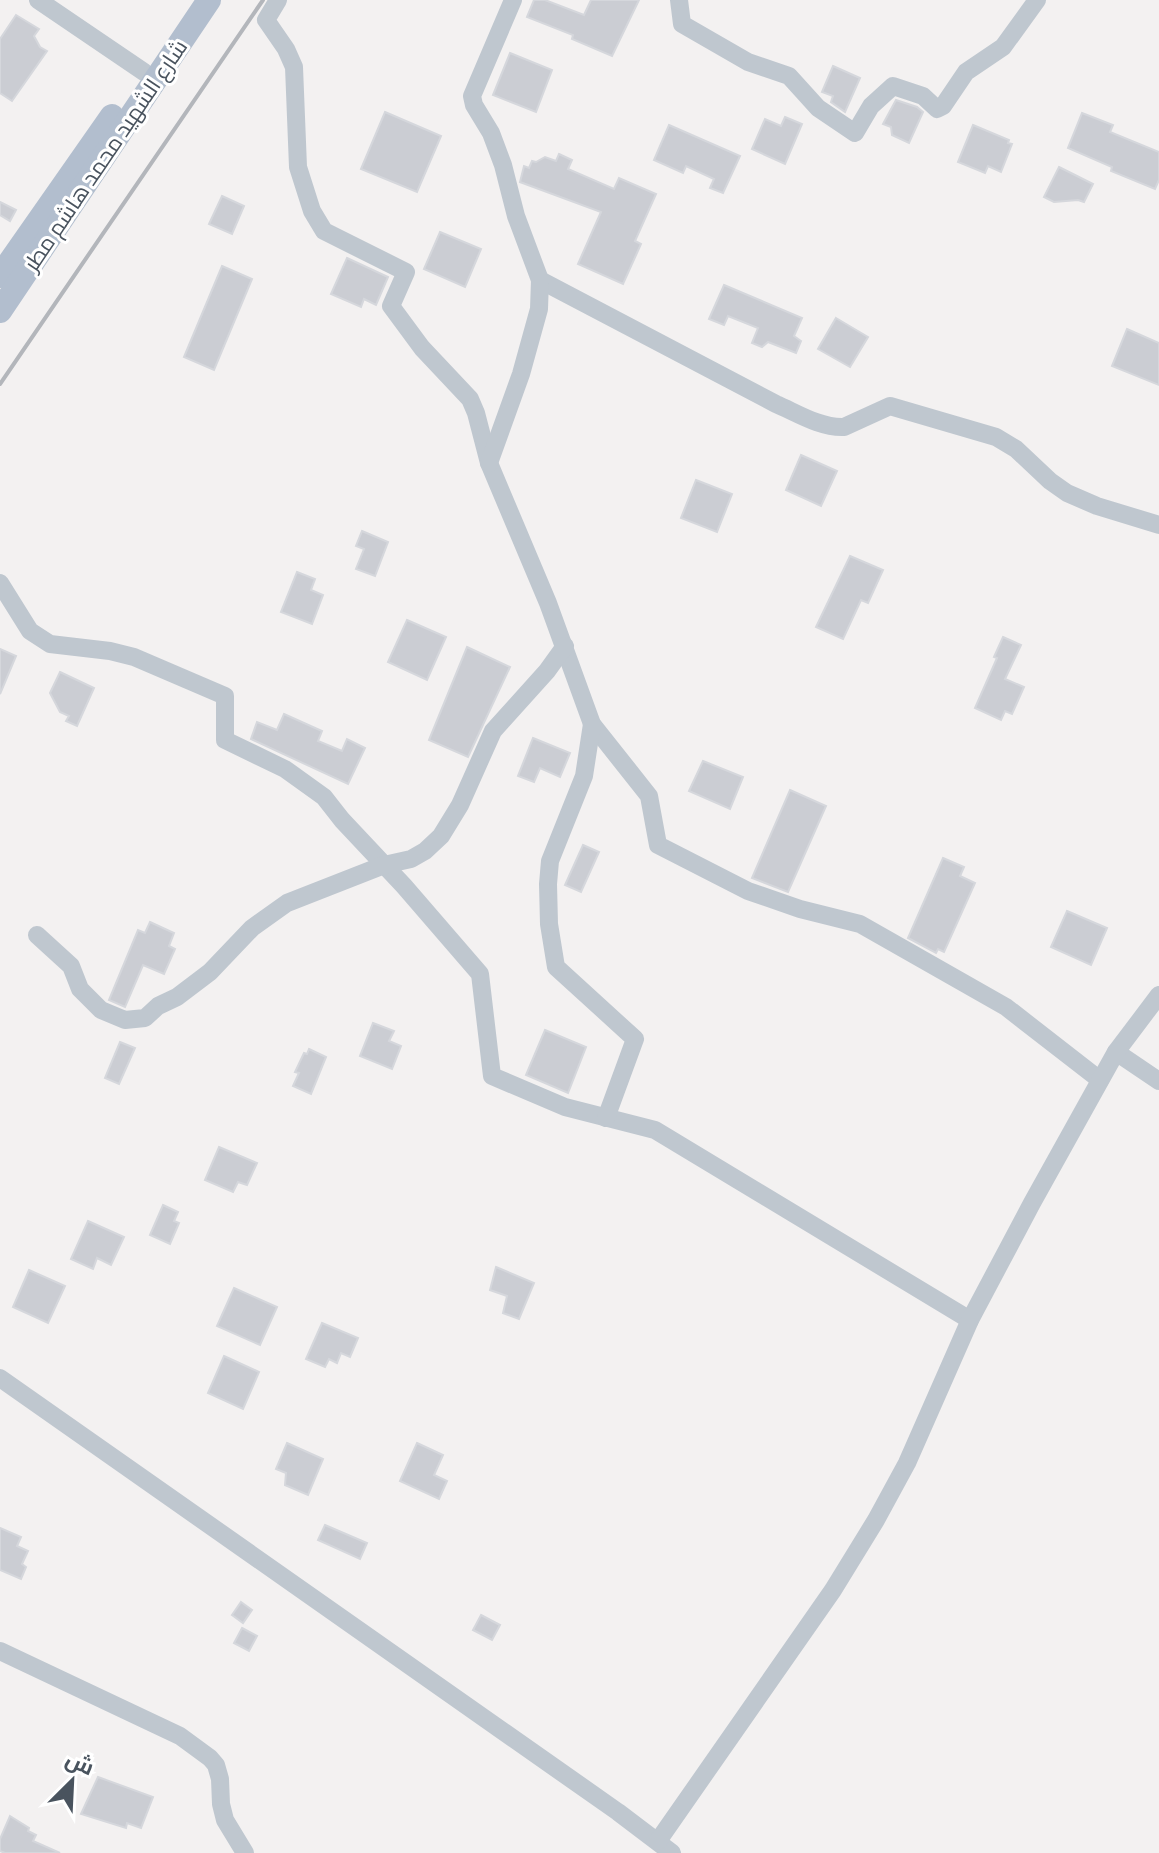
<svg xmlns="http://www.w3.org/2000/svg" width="1159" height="1853" font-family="Signika,Cairo,sans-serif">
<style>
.building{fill:#cbcdd3;stroke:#d5d7dc;stroke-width:2}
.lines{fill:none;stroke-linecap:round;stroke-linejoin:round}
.minor{stroke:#bfc7cf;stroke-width:18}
.major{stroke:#b2bece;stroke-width:24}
.rail{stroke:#b3b6bb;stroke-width:4}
.labels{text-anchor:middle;stroke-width:6;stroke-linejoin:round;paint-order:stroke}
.street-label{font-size:22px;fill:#49535e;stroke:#fff}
</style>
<rect width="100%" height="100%" fill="#f3f1f1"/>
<g class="building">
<path d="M534,0H545L584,15L591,0H639L612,56L572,39L573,35L527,17Z"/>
<path d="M16,15L39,29L34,36L40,47L47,51L12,101L0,93V39Z"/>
<path d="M510,53L552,70L536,112L493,95Z"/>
<path d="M833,66L860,78L845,112L831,102L833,96L822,92Z"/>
<path d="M896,100L917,107L923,112L909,143L892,135L891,127L883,124Z"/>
<path d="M385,112L441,136L417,192L361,169Z"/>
<path d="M1082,113L1113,125L1110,132L1159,152V180L1155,189L1111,171L1112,167L1068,148Z"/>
<path d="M785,117L802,124L785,164L752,149L765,119L781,126Z"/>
<path d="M669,125L740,156L723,193L710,188L714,179L686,166L683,173L654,160Z"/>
<path d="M973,125L1009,140L1008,143L1012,144L1001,172L988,166L985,173L958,162Z"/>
<path d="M559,154L572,160L568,169L614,189L619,178L656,194L635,241L641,244L623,284L578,264L601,212L520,182L524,166L529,168L532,161L536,162L545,157L556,161Z"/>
<path d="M1059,167L1093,184L1084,202L1078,200L1054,202L1044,197Z"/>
<path d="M222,196L244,206L232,234L209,224Z"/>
<path d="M0,202L16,210L10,221L0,215Z"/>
<path d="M440,232L481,249L465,287L424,269Z"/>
<path d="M347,258L388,277L376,305L364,299L361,307L331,294Z"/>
<path d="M222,266L252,279L214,370L184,357Z"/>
<path d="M724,285L802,318L794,336L801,341L796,353L768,342L762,347L752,343L758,328L728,316L724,325L709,319Z"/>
<path d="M836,318L868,337L850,367L818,349Z"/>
<path d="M1127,329L1159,343V385L1112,366Z"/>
<path d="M801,455L837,471L821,506L786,490Z"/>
<path d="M696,480L732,494L717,532L681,518Z"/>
<path d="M362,531L388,542L375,576L356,569L364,549L356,546Z"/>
<path d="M850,556L883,570L868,603L861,600L843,639L816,627Z"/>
<path d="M297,572L315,579L311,590L323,595L312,624L281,612Z"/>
<path d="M407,620L446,637L427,680L388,662Z"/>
<path d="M1003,637L1021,645L1005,679L1024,687L1012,714L1005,711L1001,720L975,708L997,658L994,657Z"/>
<path d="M467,647L510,667L468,757L429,740Z"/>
<path d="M0,649L16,656L0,694Z"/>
<path d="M60,672L94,688L77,726L66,721L69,716L60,712L50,693Z"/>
<path d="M284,714L322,731L318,741L342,751L347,739L365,748L348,784L251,739L257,722L277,730Z"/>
<path d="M533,738L570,753L560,777L540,768L534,782L518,776Z"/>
<path d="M703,761L743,777L730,809L689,791Z"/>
<path d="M790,790L826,806L788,892L752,878Z"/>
<path d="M583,845L599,852L581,892L565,885Z"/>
<path d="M943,858L964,867L960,876L975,883L944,952L938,949L936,953L908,938Z"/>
<path d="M1067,911L1107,928L1091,965L1051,947Z"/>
<path d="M150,922L174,933L169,946L175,949L164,974L143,965L125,1007L109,1000L138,930L145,933Z"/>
<path d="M373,1023L394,1031L389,1041L401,1046L392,1069L360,1056Z"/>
<path d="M545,1030L586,1047L568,1093L526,1075Z"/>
<path d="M120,1042L135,1048L119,1084L105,1078Z"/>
<path d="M309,1049L326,1057L311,1094L293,1086L299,1073L295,1072L304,1053L307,1054Z"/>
<path d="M219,1147L257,1163L247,1185L238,1182L233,1192L205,1180Z"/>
<path d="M163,1205L178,1212L174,1221L179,1223L170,1244L150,1235Z"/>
<path d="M88,1221L124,1237L111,1265L97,1258L93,1269L71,1259Z"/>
<path d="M496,1267L534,1283L519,1319L503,1313L507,1296L490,1290Z"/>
<path d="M29,1270L65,1286L48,1323L13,1307Z"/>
<path d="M234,1288L277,1307L260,1345L217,1326Z"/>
<path d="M322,1323L358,1338L350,1357L341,1353L337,1363L329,1359L325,1367L306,1359Z"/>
<path d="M224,1356L259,1372L243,1409L208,1393Z"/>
<path d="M287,1443L323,1459L308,1495L285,1485L286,1473L276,1469Z"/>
<path d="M417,1443L443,1455L434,1475L447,1481L439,1499L400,1481Z"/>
<path d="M325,1525L367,1543L360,1559L318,1540Z"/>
<path d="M0,1528L21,1537L17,1546L28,1551L22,1564L26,1567L21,1579L0,1570Z"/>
<path d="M241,1602L252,1610L243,1623L232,1615Z"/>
<path d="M481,1615L500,1625L492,1640L473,1630Z"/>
<path d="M242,1628L257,1636L249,1651L234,1643Z"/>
<path d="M98,1777L153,1797L141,1828L127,1823L126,1828L81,1814Z"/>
<path d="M10,1816L29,1828L28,1831L36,1835L33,1841L60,1853H5L0,1851V1839Z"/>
</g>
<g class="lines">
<g class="minor">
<path d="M38,0L144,72"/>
<path d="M278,0L266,20L286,49L294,67L298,167L312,211L324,231L406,272L391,306L422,348L470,399L476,413L489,463L548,603L592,724L649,796L658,845L748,891L800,909L860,924L1006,1007L1100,1080"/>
<path d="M679,0L682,24L748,62L789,76L818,108L855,133L871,106L893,86L923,96L937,109L943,106L966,72L1003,47L1037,0"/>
<path d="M540,280L776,404C797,413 820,428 844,427L890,406L996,437L1016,449L1050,481L1067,493L1097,506L1159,525"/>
<path d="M489,463L521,374L539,309L540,280L516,216L503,165L491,133L474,105L472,96L513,0"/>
<path d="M0,583L30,631L50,644L110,651L134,657L225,696V740L285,769L324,797L342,820L404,886L480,974L492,1076L565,1107L655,1130L970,1320"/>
<path d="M592,724L584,776L550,861L548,884L549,924L556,967L635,1039L606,1118"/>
<path d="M37,935L71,966L80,989L101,1010L125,1020L145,1018L158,1006L177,997L210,972L252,928L287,903L384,865L411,859L425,851L441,836L460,805L493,731L547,671L565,646"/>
<path d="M1116,1052L1159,1081"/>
<path d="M0,1378L618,1812L672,1853"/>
<path d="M0,1651L180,1736L210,1758L216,1765L220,1779L221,1804L225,1820L245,1853"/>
<path d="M658,1841L833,1590L876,1520L907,1463L970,1320L1032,1203L1116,1052L1159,995"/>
</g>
<g class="major">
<path d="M0,276L112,116"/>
<path d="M0,311L209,0"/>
</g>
<path class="rail" d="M0,384L263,0"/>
</g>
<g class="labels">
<g class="street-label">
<text transform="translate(105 155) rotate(-56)" y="8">شارع الشهيد محمد هاشم مطر</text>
</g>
</g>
<g transform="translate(72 1781) rotate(24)" stroke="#ffffff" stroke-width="6" paint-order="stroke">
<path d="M0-6L14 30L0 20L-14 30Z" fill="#49535e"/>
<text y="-12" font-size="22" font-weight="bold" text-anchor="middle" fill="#49535e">ش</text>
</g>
</svg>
